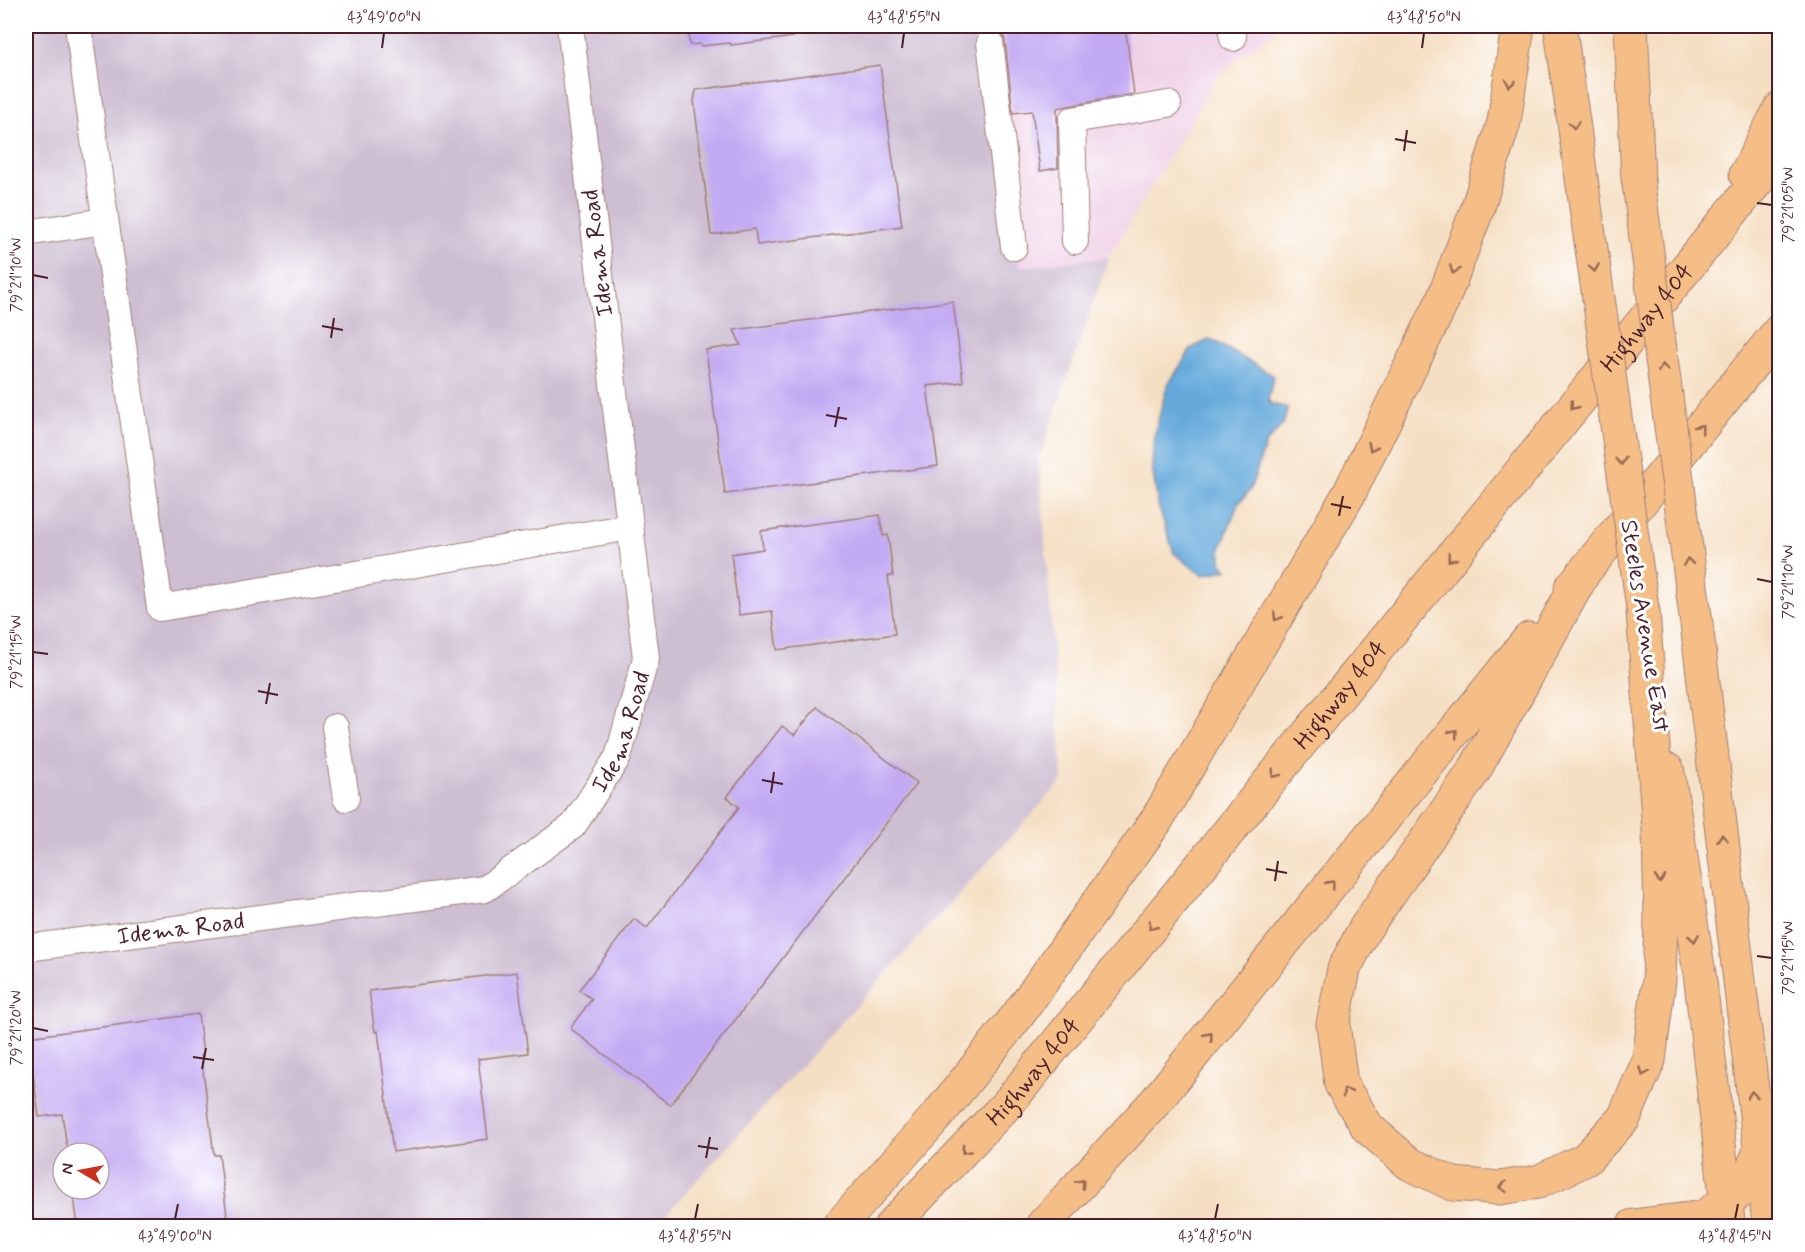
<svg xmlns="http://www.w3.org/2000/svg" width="1805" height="1252" font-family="Mynerve,sans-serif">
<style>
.built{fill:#efd0e6}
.industrial{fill:#cdbed2;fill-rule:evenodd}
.water{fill:#66aadb;stroke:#586483;stroke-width:1.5}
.building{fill:#c3abf3}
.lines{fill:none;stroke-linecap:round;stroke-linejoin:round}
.minor-casing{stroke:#a07f77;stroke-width:28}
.major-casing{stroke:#a07f77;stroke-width:34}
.highway-casing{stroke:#a07f77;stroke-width:35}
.minor{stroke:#fff;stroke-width:26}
.major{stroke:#f6be87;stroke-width:32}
.highway{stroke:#f6be87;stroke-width:33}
.major-bridge-casing{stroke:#a07f77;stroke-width:34;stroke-linecap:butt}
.major-bridge{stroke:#f6be87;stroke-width:32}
.oneway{stroke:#976754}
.ticks{fill:none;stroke:#4a1f2b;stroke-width:2}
.labels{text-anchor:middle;stroke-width:6;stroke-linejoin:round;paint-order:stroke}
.street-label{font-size:24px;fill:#4a1f2b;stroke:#fff}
.neatline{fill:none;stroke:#4a1f2b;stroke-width:2}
.ticks-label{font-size:15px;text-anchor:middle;fill:#4a1f2b}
</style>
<rect width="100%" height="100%" fill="#fff"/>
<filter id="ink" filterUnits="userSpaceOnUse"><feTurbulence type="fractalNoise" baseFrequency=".0167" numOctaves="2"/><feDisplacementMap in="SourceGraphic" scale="12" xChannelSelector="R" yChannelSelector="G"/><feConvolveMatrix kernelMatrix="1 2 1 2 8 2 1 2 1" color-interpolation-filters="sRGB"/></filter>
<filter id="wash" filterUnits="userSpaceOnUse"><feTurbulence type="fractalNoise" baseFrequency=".008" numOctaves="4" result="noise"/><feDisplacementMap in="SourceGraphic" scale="24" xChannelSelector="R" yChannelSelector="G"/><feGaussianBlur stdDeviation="1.35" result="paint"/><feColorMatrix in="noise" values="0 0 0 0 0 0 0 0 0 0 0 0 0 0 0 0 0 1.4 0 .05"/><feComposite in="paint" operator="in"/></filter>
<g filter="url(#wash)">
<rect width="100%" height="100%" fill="#f5dfc3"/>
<path class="built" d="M989,26H1280L1219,74L1109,257L1019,268Z"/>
<path class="industrial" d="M26,26H989L1019,267L1109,257L1039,459L1063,780L655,1226H26ZM63,1153H99V1189H63Z"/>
<path class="water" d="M1210,339L1274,376L1268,399L1271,404L1288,408L1283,424L1266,443L1250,490L1238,504L1221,548V562L1227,570L1202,575L1174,553L1158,505L1152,466L1154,437L1167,386L1192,348Z"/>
<g id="blocks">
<g class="building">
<path d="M687,26H792L793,37L731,45L730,43L701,46L700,44L690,45Z"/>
<path d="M1000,26H1125L1134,94L1057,108L1058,168L1040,171L1032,111L1013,113L1005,40Z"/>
<path d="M880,65L902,226L757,245L755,229L711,235L694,101L696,90Z"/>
<path d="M953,301L963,382L927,386L938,466L725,494L706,350L741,345L734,330Z"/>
<path d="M880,515L883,536L888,535L893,576H888L895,634L777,650L772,611L739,615L731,554L763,549L761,531Z"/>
<path d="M817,707L917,783L670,1105L570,1028L592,999L579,990L634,919L647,928L698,862L739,807L727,797L782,726L794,735Z"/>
<path d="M517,972L528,1053L478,1059L488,1139L393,1152L378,1031L375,1032L369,991Z"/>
<path d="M198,1014L203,1054L201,1055L214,1155H219L228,1223H222L223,1227H78L73,1189H99V1153H68L62,1114L39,1117L28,1037Z"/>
</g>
</g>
</g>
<g filter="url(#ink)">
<use href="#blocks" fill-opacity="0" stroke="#a07f77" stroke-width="1.5"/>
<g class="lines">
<g class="minor-casing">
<g id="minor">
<path d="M78,26L160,608L630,527"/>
<path d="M1231,26L1233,38"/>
<path d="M990,42L1014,247"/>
<path d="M26,233L105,221"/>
<path d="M1075,241L1072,120L1168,104"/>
<path d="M335,727L346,798"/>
<path id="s1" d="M26,948L485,889L573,826L618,757L646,658L570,26"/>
</g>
</g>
<g class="major-casing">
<g id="major">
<path d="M1560,26L1586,210"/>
<path d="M1696,620L1769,1226"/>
<path d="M1668,770L1700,977L1729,1226"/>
</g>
</g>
<g class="highway-casing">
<g id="highway">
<path d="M1631,26L1638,180"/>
<path d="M1746,174L1780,109"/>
<path d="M1584,572L1474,771L1364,930L1344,969L1333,1024L1341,1084L1368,1128L1410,1164L1453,1184L1500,1188L1538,1182L1586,1159L1624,1118L1649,1060L1659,980L1661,919L1659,830L1643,611"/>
<path d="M1571,588L1780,330"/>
<path d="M839,1226L942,1110L1018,1015L1156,821L1349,494L1442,302L1477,210L1504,122L1518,26"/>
<path id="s2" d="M891,1226L1009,1102L1780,153"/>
<path d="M1042,1226L1156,1101L1529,639"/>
<path d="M1633,1226L1704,1217L1745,1188L1759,1153"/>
</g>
</g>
<use href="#minor" class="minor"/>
<use href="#major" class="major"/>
<use href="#highway" class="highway"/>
<g class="major-bridge-casing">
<g id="major-bridge">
<path d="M1638,180L1696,620"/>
<path d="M1586,210L1643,611"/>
</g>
</g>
<use href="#major-bridge" class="major-bridge"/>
</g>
<defs><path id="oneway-chevron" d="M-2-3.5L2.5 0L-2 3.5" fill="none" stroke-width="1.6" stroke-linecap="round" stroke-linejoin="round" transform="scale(1.5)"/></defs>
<g class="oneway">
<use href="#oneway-chevron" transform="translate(1510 83) rotate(99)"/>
<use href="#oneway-chevron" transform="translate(1574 125) rotate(82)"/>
<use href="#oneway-chevron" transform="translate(1594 268) rotate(82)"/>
<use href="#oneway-chevron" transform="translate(1454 270) rotate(111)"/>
<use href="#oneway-chevron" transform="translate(1663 368) rotate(-97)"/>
<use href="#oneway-chevron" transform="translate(1574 406) rotate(129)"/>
<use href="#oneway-chevron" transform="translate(1700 428) rotate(-51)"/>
<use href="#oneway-chevron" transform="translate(1372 447) rotate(116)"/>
<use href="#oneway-chevron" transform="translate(1621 461) rotate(82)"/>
<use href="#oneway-chevron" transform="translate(1451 558) rotate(129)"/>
<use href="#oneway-chevron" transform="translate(1688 562) rotate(-97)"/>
<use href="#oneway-chevron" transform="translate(1277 617) rotate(121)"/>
<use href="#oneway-chevron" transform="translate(1454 733) rotate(-51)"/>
<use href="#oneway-chevron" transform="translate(1275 774) rotate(129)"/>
<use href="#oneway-chevron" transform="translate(1722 838) rotate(-97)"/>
<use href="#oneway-chevron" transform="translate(1660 879) rotate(89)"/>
<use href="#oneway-chevron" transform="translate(1331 884) rotate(-51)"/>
<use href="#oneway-chevron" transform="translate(1152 926) rotate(129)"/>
<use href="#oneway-chevron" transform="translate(1694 938) rotate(81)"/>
<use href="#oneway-chevron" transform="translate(1209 1036) rotate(-51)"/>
<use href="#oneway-chevron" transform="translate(1644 1072) rotate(113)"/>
<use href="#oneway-chevron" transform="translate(1346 1092) rotate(-120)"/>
<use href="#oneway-chevron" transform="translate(1752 1095) rotate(-97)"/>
<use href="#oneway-chevron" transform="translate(965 1150) rotate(133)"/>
<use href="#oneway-chevron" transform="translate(1081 1183) rotate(-48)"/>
<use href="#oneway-chevron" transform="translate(1503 1187) rotate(176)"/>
</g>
</g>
<path class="ticks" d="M382,48L384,33M902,48L904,33M1422,48L1424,33M1395,139L1416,143M1404,151L1407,130M1757,203L1772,205M33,275L48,278M322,326L343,330M331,338L334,318M826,415L847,419M835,427L839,407M1331,504L1351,508M1339,516L1343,496M1757,579L1772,582M33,652L48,654M258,691L278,695M266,704L270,683M762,780L783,784M771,793L774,772M1266,869L1287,873M1275,881L1278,861M1757,956L1772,958M33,1028L48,1031M193,1057L214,1060M202,1069L206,1048M698,1146L718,1149M706,1158L710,1137M175,1219L178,1204M695,1219L698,1204M1215,1219L1218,1204M1735,1219L1738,1204"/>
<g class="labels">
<g class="street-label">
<text transform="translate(597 253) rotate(-97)" y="8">Idema Road</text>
<text dy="8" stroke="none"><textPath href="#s2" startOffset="1182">Highway 404</textPath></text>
<text transform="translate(1646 626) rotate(81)" y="8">Steeles Avenue East</text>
<text dy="8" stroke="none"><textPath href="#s2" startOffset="696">Highway 404</textPath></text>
<text dy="8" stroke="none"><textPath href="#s1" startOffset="678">Idema Road</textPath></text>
<text dy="8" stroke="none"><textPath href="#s1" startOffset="156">Idema Road</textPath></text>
<text dy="8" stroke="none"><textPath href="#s2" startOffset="210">Highway 404</textPath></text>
</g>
</g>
<rect width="1805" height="1252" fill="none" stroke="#fff" stroke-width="66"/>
<g transform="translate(81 1171) rotate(280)"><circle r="28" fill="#ffffff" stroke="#b7a5aa" stroke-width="1.5"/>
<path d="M0-4.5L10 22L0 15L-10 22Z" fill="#c8321e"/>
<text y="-9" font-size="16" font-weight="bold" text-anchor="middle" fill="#4a1f2b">N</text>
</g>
<rect x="33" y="33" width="1739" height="1186" class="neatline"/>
<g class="ticks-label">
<text x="384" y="22">43°49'00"N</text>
<text x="904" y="22">43°48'55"N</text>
<text x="1424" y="22">43°48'50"N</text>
<text transform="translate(1788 205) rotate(-90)" y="5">79°21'05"W</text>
<text transform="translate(16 275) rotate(-90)" y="5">79°21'10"W</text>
<text transform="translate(1788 582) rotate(-90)" y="5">79°21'10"W</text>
<text transform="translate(16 652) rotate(-90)" y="5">79°21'15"W</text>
<text transform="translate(1788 958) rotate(-90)" y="5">79°21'15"W</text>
<text transform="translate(16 1028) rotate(-90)" y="5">79°21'20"W</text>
<text x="175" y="1241">43°49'00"N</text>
<text x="695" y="1241">43°48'55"N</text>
<text x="1215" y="1241">43°48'50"N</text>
<text x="1735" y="1241">43°48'45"N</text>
</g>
</svg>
